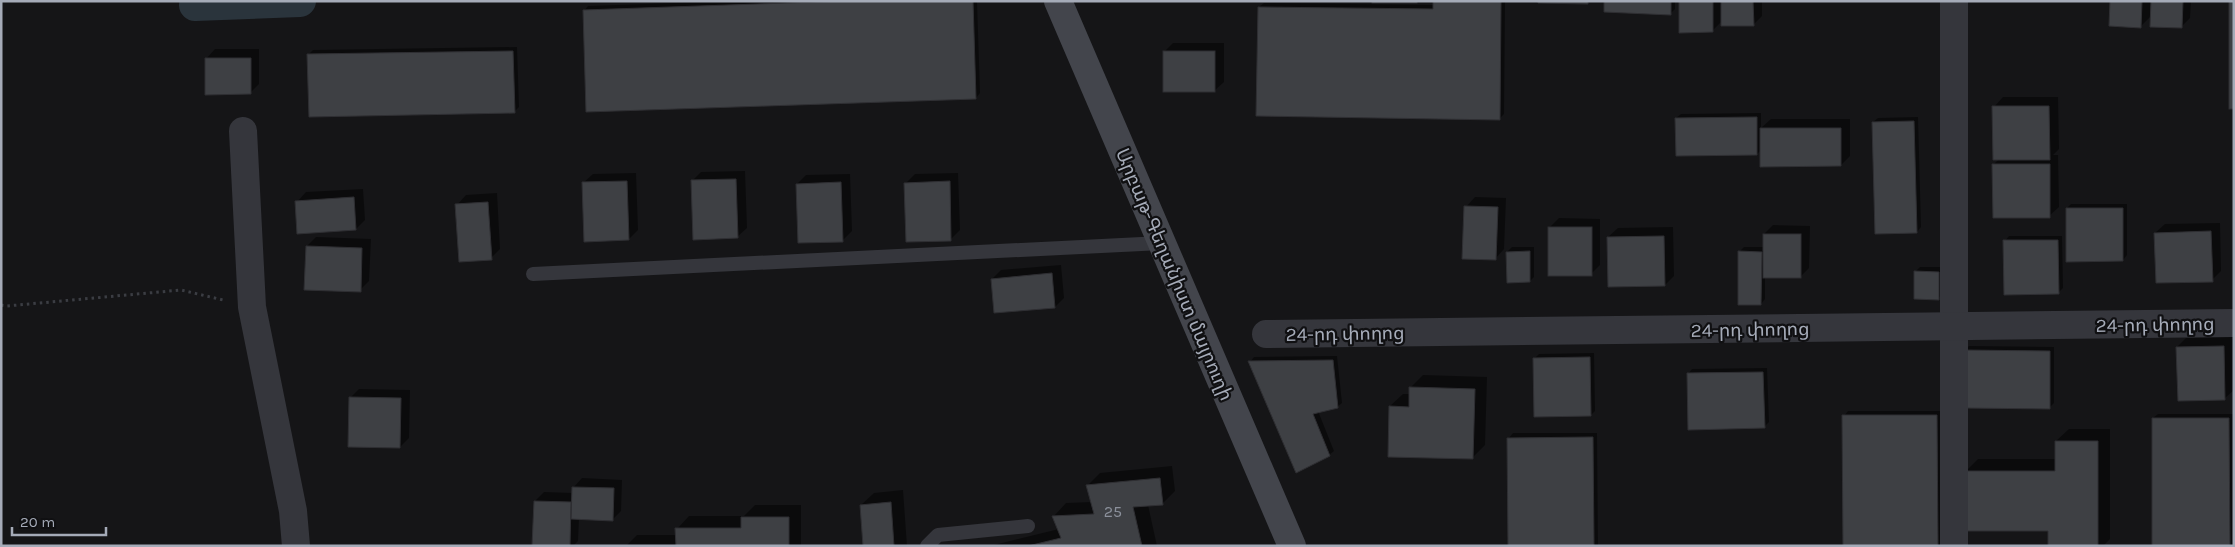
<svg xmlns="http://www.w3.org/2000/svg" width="2235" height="547" font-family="Karla,'Noto Sans Armenian',sans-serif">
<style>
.shadow{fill:#0007}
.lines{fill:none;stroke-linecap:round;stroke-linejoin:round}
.canal{stroke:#2a343c;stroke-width:32}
.building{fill:#3e4044;stroke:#2f2f33}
.path{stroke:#3b3d43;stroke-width:3;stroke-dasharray:2.5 4;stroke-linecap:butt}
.lane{stroke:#35363c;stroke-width:14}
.street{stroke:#35363c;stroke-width:28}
.secondary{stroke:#43454c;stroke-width:28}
.labels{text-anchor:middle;stroke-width:4.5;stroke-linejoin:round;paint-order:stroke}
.number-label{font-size:16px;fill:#8b909b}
.street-label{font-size:19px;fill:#a5abb8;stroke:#101012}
</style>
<rect width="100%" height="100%" fill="#151517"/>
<g class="shadow">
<path d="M732,1H977L980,93L976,98L584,11L588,6Z"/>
<path d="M1434,1H1505L1504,114L1499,119L1259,7L1264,3L1434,5Z"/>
<path d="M1606,1H1675V9L1671,13Z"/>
<path d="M1680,1H1762V16L1753,25L1722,21L1712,31Z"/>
<path d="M2112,1H2191L2190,18L2181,27L2152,15L2141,26Z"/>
<path d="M1173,43H1224V82L1214,91L1164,52Z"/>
<path d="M517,47L519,107L514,112L308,55L313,50Z"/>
<path d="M215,49H259V84L250,93L206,59Z"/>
<path d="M2003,97H2058L2059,149L2053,155H2058L2059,207L2049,216L1993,165L1999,159L1994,107Z"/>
<path d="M1761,113V128L1771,119H1850V156L1841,165L1762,149L1757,154L1676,118L1681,114Z"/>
<path d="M1918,117L1921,227L1917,232L1873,122L1878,118Z"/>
<path d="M745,171L747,228L737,237L692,181L701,172Z"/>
<path d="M636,173L638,230L629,239L583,183L593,174Z"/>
<path d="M958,173L960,230L951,239L906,183L915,174Z"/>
<path d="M850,174L852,231L843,240L797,184L806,175Z"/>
<path d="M363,189L365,220L356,229L297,202L306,192Z"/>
<path d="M497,193L500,249L491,258L457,205L466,195Z"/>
<path d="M1475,197L1506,198L1504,249L1495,259L1466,207Z"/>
<path d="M2071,204H2127V255L2123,260L2067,208Z"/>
<path d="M1559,218L1600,219V265L1591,274L1549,228Z"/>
<path d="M2220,223L2221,271L2212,280L2155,233L2165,224Z"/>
<path d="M1773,225L1810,226L1809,268L1800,277L1765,276V299L1761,304L1739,252L1744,247H1764V234Z"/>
<path d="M1673,227L1674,276L1665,285L1608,237L1618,228Z"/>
<path d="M2009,236H2062L2063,288L2058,293L2005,241Z"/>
<path d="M316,237L371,239L369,281L360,290L307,246Z"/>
<path d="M1512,247H1534V277L1530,281L1507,252Z"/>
<path d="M1061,265L1064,298L1055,307L992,279L1001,270Z"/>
<path d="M1920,267H1943V294L1938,298L1915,272Z"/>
<path d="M2233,337L2234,390L2225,398L2177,347L2186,338Z"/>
<path d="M1969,346L2054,347V403L2050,407L1964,350Z"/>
<path d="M1594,353L1595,411L1591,415L1535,358L1539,354Z"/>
<path d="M1337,356L1342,403L1337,407L1318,411L1334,451L1329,455L1250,362L1254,357Z"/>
<path d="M1767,368L1769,422L1764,427L1688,374L1692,369Z"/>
<path d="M1423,375L1487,377L1485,445L1473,457L1390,406L1403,394H1410V388Z"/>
<path d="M359,389L410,390L409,438L400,447L350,398Z"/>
<path d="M1848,411H1941L1942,546H1844V416Z"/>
<path d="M2158,414H2233L2234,546H2153V418Z"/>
<path d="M2069,429H2110V539L2103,546H2049V530L1966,471L1978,459H2056V441Z"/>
<path d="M1513,433H1597L1598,546H1510L1509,438Z"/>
<path d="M1172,466L1175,491L1162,504L1148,505L1157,546H990L1059,529L1054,516L1066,503L1092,502L1087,486L1100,473Z"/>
<path d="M582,478L622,480L621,511L612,520L579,518L578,541L573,546H534L535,501L544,492L573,493V488Z"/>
<path d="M903,490L907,546H864L861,505L874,493Z"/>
<path d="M755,505H801V546H626L637,535H677V529L689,516H744Z"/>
</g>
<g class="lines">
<path class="canal" d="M195,5L300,1"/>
</g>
<g class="building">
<path d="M845,1H973L976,99L586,112L583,10Z"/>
<rect x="1372" y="1" width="45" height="2"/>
<path d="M1433,1H1501L1500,120L1256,116L1258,7L1433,9Z"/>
<path d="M1538,1H1588V4L1538,3Z"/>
<path d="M1604,1H1671V15L1604,12Z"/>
<path d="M1679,1H1713V32L1679,33Z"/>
<path d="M1721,1H1753L1754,26H1721Z"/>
<path d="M2110,1H2142L2141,28L2109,26Z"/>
<path d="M2151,1H2183L2182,28L2150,27Z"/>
<rect x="2229" y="1" width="5" height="108"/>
<path d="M513,51L515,113L309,117L307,54Z"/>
<rect x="1163" y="51" width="52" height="41"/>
<path d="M205,58H251V94L205,95Z"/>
<path d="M1992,106H2049L2050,160H1993Z"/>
<path d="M1757,117V155L1676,156L1675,118Z"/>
<path d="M1914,121L1917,233L1875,234L1872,122Z"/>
<path d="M1760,128H1841V166L1760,167Z"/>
<path d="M1992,164H2050V218H1993Z"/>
<path d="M736,179L738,238L693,240L691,180Z"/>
<path d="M627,181L629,240L584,242L582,182Z"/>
<path d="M950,181L951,241L906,242L904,183Z"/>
<path d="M841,182L843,242L798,243L796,184Z"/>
<path d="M354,197L356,230L297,234L295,201Z"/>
<path d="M488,202L492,260L459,262L455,204Z"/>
<path d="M1464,206L1498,207L1496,260L1462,259Z"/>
<path d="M2066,208H2123V261L2066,262Z"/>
<rect x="1548" y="227" width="44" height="49"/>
<path d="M2211,231L2213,282L2156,283L2154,233Z"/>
<rect x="1763" y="234" width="38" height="44"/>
<path d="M1664,236L1665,286L1608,287L1607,237Z"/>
<path d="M2003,240H2058L2059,294L2004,295Z"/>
<path d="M306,246L362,248L361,292L304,290Z"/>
<path d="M1530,251V282L1507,283L1506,252Z"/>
<path d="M1738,251L1762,252L1761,305H1738Z"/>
<path d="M1914,271L1939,272V300L1914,299Z"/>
<path d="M1052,273L1055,308L994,313L991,279Z"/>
<path d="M2224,346L2225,400L2178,401L2176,347Z"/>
<path d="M1963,350L2050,351V409L1963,408Z"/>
<path d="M1590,357L1591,416L1534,417L1533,358Z"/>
<path d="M1333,360L1338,408L1313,414L1330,456L1296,473L1248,361Z"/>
<path d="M1763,372L1765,428L1688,430L1687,373Z"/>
<path d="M1409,387L1475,389L1473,459L1388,457L1389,406L1409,407Z"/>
<path d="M349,397L401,398L400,448L348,447Z"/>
<path d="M1842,415H1937L1938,546H1843Z"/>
<path d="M2152,418H2229L2230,546H2152Z"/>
<path d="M1593,437L1594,546H1508L1507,438Z"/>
<path d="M2055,441H2098V546H2048V531H1964L1965,471H2055Z"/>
<path d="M1160,478L1163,505L1133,507L1142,546H1028L1061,538L1052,516L1094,514L1086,485Z"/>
<path d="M572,487L614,488L613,521L571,519Z"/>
<path d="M534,501L571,502L570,546H532Z"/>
<path d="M891,502L894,546H863L860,505Z"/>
<path d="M741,517H789V546H676L675,528H741Z"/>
</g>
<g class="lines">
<path class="path" d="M1,305L7,306L181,290L223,300"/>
<g class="lane">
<path d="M533,274L1162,243"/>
<path d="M927,546L938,535L1028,526"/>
</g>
<g class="street">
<path d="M1954,1V546"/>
<path d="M243,131L252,307L293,511L296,546"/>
<path d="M1266,334L2234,323"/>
</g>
<path class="secondary" d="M1058,1L1292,546"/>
</g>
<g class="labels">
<g class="number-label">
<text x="1113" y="517">25</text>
</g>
<g class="street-label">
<text transform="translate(1175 274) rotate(67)" y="7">Արբաթ-Գեղանիստ մայրուղի</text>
<text transform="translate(2155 324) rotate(-1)" y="7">24-րդ փողոց</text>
<text transform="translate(1750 329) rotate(-1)" y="7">24-րդ փողոց</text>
<text transform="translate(1345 333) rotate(-1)" y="7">24-րդ փողոց</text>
</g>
</g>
<rect width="2235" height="547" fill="none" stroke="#a5abb8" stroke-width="5"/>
<path d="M12 527v8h94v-8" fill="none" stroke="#a5abb8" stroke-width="2.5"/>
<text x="20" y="527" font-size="15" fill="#a5abb8" stroke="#101012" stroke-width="4" paint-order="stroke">20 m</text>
</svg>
